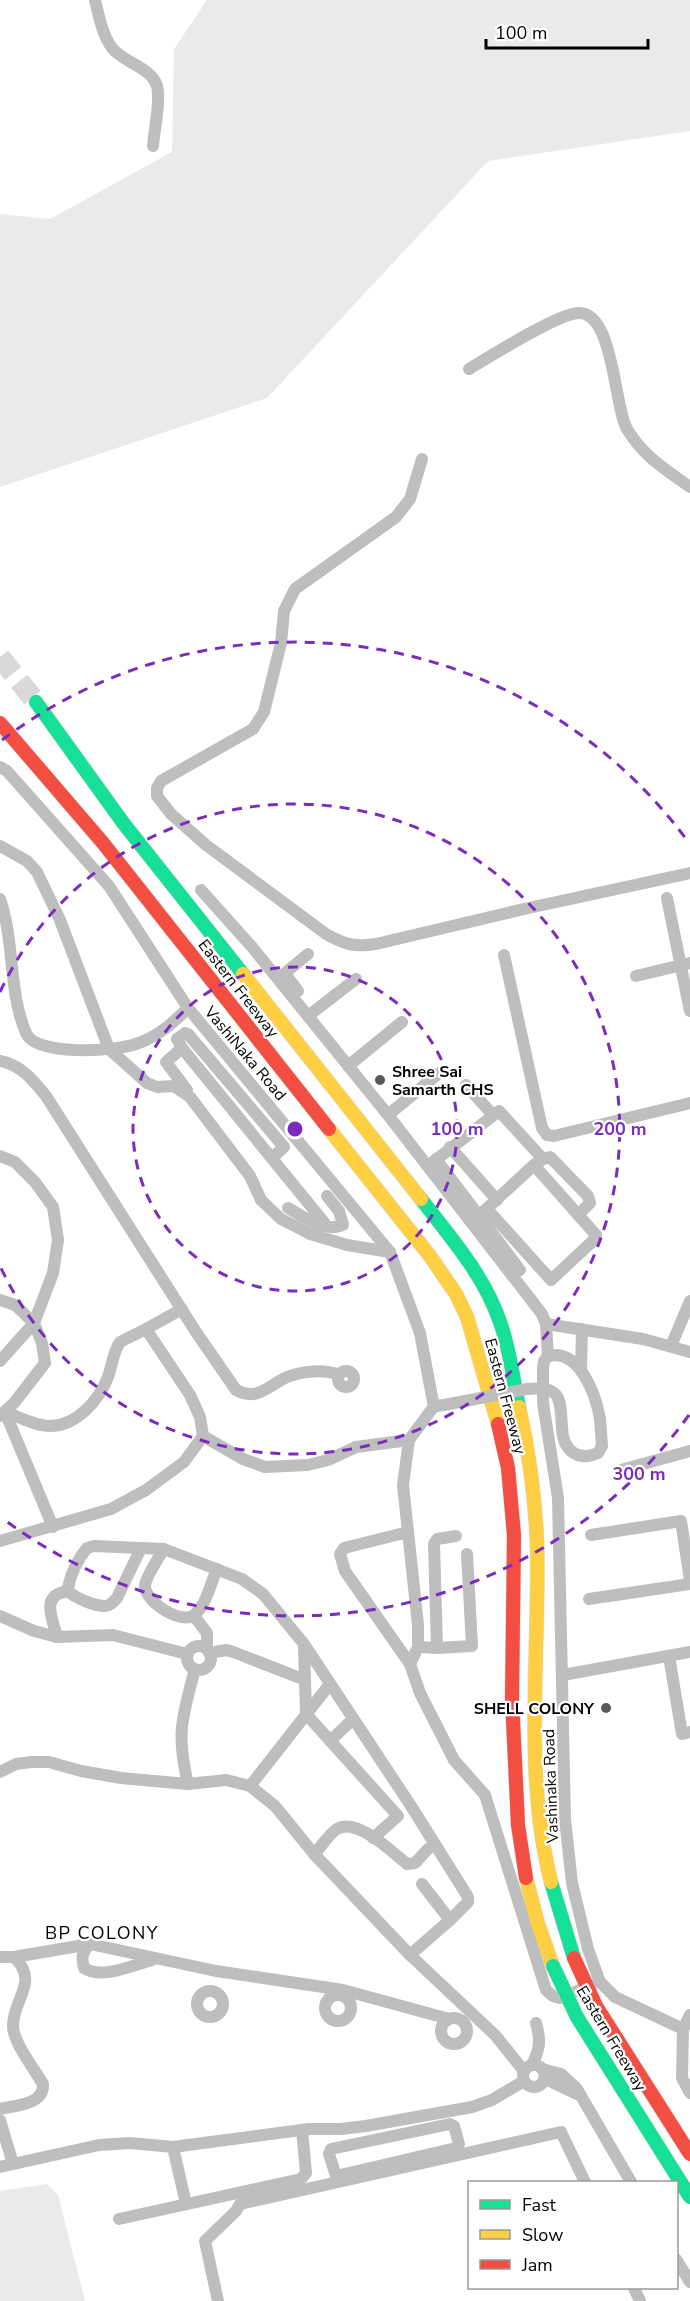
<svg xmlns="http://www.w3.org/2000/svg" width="690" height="2301" font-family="'Nunito Sans',sans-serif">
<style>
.green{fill:#eaeaea}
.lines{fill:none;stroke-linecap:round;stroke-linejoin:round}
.highway-tunnel{stroke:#d9d9d9;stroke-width:21;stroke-dasharray:21 10;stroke-linecap:butt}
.fast-casing{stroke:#dbdbdb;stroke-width:15}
.slow-casing{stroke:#dbdbdb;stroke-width:15}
.jam-casing{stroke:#dbdbdb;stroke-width:15}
.street{stroke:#bebebe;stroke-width:12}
.fast{stroke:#16e098;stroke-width:14}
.slow{stroke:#ffcf43;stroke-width:14}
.jam{stroke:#f24e42;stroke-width:14}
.fast-bridge-casing{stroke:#dbdbdb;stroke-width:15;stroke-linecap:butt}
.jam-bridge-casing{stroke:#dbdbdb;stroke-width:15;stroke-linecap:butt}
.street-bridge{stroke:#bebebe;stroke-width:12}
.fast-bridge{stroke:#16e098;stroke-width:14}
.jam-bridge{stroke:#f24e42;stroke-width:14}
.ring{fill:none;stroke:#7b2cbf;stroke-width:3;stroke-dasharray:10 8}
.poi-dot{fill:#595959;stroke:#fff;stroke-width:2}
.labels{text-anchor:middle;stroke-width:4.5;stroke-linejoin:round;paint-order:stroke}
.street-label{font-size:16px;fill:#000;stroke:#fff}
.poi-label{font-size:16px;font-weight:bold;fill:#000;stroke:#fff;text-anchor:start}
.neighbourhood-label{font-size:18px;letter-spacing:1.5px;fill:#000;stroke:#fff}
.centre{fill:#7b2cbf;stroke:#fff;stroke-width:3}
.ring-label{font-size:18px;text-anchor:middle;font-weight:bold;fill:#7b2cbf;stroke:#fff;stroke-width:4.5;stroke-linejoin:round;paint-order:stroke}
</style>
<rect width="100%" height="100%" fill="#fff"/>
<g class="green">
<path d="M207,0H690V131L488,161L267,398L0,487V214L50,219L172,152L174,49Z"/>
<path d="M47,2184L58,2195L85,2301H0V2191Z"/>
</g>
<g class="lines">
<path class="highway-tunnel" d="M0,657L36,702"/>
<g class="fast-casing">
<g id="fast">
<path d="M36,702L124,824L243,974"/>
<path d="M421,1199C451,1238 484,1275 500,1322C510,1349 513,1379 519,1407"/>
<path d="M551,1882L574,1958"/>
</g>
</g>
<g class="slow-casing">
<g id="slow">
<path d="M243,974L421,1199"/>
<path d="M329,1129L430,1256L456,1294L467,1317L498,1424"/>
<path d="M519,1407C529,1452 535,1496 537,1542C540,1655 523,1771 551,1882"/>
<path d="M526,1878L538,1924L553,1966"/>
</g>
</g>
<g class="jam-casing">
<g id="jam">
<path d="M0,723L103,843L329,1129"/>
<path d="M498,1424L508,1468L514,1535L512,1699L518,1825L526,1878"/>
</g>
</g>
<g class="street">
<path d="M95,0C99,16 102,34 112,48C124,63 151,67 157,86C161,101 154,130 153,146"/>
<path d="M469,369C491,356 557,314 578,313C614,311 614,407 627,429C643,456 665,469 690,487"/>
<path d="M422,459L410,499L396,517L295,589L284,611L281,643L264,712L253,729L161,781L157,788V796L171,814L206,845L326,934C346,945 354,947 376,944L524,909L690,873"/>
<path d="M0,767L7,771L109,886L188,1008L390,1252L420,1333L433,1402L437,1406L444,1405"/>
<path d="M0,846L27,861L37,872L60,920L109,1049L147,1083L157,1087L174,1086L190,1097L250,1176L261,1200L281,1219L310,1234L347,1245L390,1252"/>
<path d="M201,890L252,947L388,1115L542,1314L546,1324L548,1356"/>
<path d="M667,898L690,1011"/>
<path d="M0,899C15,942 8,991 26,1033C36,1057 116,1051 136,1044C157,1037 172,1024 188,1008"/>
<path d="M504,955L542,1128L547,1135L554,1136L690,1103"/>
<path d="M285,974L298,991"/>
<path d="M636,976L690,963"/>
<path d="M279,978L308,954"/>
<path d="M308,1016L356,979"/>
<path d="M182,1048L166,1062L187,1090"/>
<path d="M0,1061C21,1065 33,1080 46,1096L196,1332L236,1390C257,1402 269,1385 287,1377C302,1371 324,1369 339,1375"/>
<path d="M348,1066L402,1022"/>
<path d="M466,1085L492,1114"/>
<path d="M388,1115L439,1073"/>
<path d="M450,1147L497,1200"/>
<path d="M0,1156L15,1162L35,1182L53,1207L58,1240L53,1273L34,1323L42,1343L45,1363L14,1403L0,1416"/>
<path d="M272,1158L284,1147L188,1034L185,1033L177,1039L182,1048L327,1226"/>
<path d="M436,1159L520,1270"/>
<path d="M543,1159L550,1157L588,1196L590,1203L578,1215"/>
<path d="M428,1166L499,1111L543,1159L534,1165L596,1235V1238L551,1280L487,1209"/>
<path d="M288,1208C304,1217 324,1233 343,1225L339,1211L327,1196"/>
<path d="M482,1213L534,1165"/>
<path d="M0,1300L15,1305L34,1323L0,1361"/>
<path d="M546,1324L643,1339L690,1352"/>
<path d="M671,1346L690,1301"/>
<path d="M581,1370L582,1329"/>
<circle cx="346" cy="1379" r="8"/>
<path d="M435,1405L409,1440L403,1485L418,1625V1647L410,1664L420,1693L454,1760L485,1795L546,1990L553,1996L560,1998L592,1985"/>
<path d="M5,1412C19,1417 36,1426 50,1426C77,1426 99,1400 108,1377C112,1366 113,1352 120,1342L146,1329"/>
<path d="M5,1412L53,1527"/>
<path d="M600,1419C596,1396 580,1348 548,1356L544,1361L543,1368V1403L558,1498L565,1819L572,1883L588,1949L600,1982L615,1997L683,2029L682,2078L690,2093"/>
<path d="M203,1436L243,1459L265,1467L308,1465L328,1460L356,1447L409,1440"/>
<path d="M621,1470L690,1451"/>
<path d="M408,1532L344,1548L340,1554L345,1571L410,1664"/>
<path d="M591,1535L681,1521L690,1580"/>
<path d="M0,1541L111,1509L146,1490L184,1462L203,1436L200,1417L190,1395L146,1329L182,1309"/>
<path d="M141,1548L117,1598C113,1602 110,1606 105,1606C94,1606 75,1598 68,1591C69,1576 78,1559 87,1548L94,1546L164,1549L242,1579L263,1594L304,1644L411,1806L468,1897V1902L450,1920"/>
<path d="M164,1549C159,1557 145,1578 145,1586C145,1602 181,1625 194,1615C206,1606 211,1582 217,1569"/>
<path d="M589,1599L690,1584"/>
<path d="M0,1616L34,1631L57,1637L113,1635L187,1654"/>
<path d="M194,1616L207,1633V1649"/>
<path d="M57,1637C52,1617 40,1595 68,1591"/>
<path d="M304,1646L306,1714L398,1816L373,1838"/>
<circle cx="199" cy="1658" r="12"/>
<path d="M418,1647L437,1648L472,1646L467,1554"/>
<path d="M437,1648L434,1544L437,1539L456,1536"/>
<path d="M209,1653L227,1650L236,1653L305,1680"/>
<path d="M669,1656L682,1734L690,1732"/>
<path d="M563,1675L690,1652"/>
<path d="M330,1741L353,1719"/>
<path d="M0,1772L16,1764L32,1762H49L81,1771L121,1778L188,1784L226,1780L250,1786L275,1806L314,1854L410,1955L495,2035L524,2071"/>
<path d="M188,1784C176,1733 182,1718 195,1669"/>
<path d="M250,1786L330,1684"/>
<path d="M314,1854C321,1847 329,1834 337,1829C357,1817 392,1852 407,1864L415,1863L428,1849"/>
<path d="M90,1944C82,1952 81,1957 84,1968C102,1980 133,1965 152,1960"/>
<path d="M410,1955L450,1920L422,1884"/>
<path d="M0,1957H14L90,1944L216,1971L343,1990L449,2019"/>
<circle cx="210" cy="2004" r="13"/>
<circle cx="338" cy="2008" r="13"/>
<circle cx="454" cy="2031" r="13"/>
<path d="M683,2029L690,2015"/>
<path d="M532,2065C540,2049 541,2040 536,2023"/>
<circle cx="534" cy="2076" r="11"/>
<path d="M542,2069L561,2074L577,2089L631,2182"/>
<path d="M544,2078L577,2094"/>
<path d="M0,2109C16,2105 44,2105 43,2084C35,2070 13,2042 13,2026C13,1998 40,1982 14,1957"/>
<path d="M0,2120L13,2164"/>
<path d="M450,2124L454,2126L459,2144L456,2148L336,2176L329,2154L331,2149Z"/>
<path d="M173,2147L186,2204"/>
<path d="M0,2167L99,2145L130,2143L173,2147L309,2129H341L366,2126L472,2107L492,2100L524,2081"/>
<path d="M119,2219L301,2179L306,2173L302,2130"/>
<path d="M676,2259L690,2282"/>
<path d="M634,2288L640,2301"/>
<path d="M218,2301L205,2241L236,2211L240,2204L561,2132L585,2182"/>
</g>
<use href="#fast" class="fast"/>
<use href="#slow" class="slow"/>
<use href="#jam" class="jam"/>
<g class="fast-bridge-casing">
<path id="fast-bridge" d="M553,1966L577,2017L690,2197"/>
</g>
<g class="jam-bridge-casing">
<path id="jam-bridge" d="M574,1958L596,2006L690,2154"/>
</g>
<path class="street-bridge" d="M444,1405L527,1389C563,1385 560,1400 562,1428C563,1450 577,1462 598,1453L602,1446L600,1419"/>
<use href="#fast-bridge" class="fast-bridge"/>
<use href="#jam-bridge" class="jam-bridge"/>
</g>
<g class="ring">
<circle cx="295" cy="1129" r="162"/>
<path d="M0 992A325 325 0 1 1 0 1266"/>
<path d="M689 1415A487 487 0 0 1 2 1518M2 740A487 487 0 0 1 689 843"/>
</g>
<g class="poi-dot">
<circle cx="380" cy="1080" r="6"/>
<circle cx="606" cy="1708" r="6"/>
</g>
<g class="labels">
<g class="street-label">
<text transform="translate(239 988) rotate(52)" y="6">Eastern Freeway</text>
<text transform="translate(246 1053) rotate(50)" y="6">VashiNaka Road</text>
<text transform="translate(506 1396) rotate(75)" y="6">Eastern Freeway</text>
<text transform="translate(550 1786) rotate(-92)" y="6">Vashinaka Road</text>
<text transform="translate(612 2038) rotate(59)" y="6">Eastern Freeway</text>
</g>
<g class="poi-label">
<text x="392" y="1077">Shree Sai<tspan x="392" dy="18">Samarth CHS</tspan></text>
<text x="594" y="1714" text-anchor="end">SHELL COLONY</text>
</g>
<g class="neighbourhood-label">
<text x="102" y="1939">BP COLONY</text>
</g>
</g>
<circle cx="295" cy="1129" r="9" class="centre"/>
<g class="ring-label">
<text x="457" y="1135">100 m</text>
<text x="620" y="1135">200 m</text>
<text x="639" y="1480">300 m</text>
</g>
<rect x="468" y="2181" width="210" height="108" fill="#ffffff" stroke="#999999" stroke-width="1.5"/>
<rect x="480" y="2200" width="30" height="9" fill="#16e098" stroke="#999999" stroke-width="1.5"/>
<text x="522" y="2211" font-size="18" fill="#000000">Fast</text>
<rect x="480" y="2230" width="30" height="9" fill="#ffcf43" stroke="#999999" stroke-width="1.5"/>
<text x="522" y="2241" font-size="18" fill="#000000">Slow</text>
<rect x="480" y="2260" width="30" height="9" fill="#f24e42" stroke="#999999" stroke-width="1.5"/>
<text x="522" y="2271" font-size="18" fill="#000000">Jam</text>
<path d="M486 39v9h162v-9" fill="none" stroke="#000000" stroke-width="3"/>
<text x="495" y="39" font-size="18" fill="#000000" stroke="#ffffff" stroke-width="4.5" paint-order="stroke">100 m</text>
</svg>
